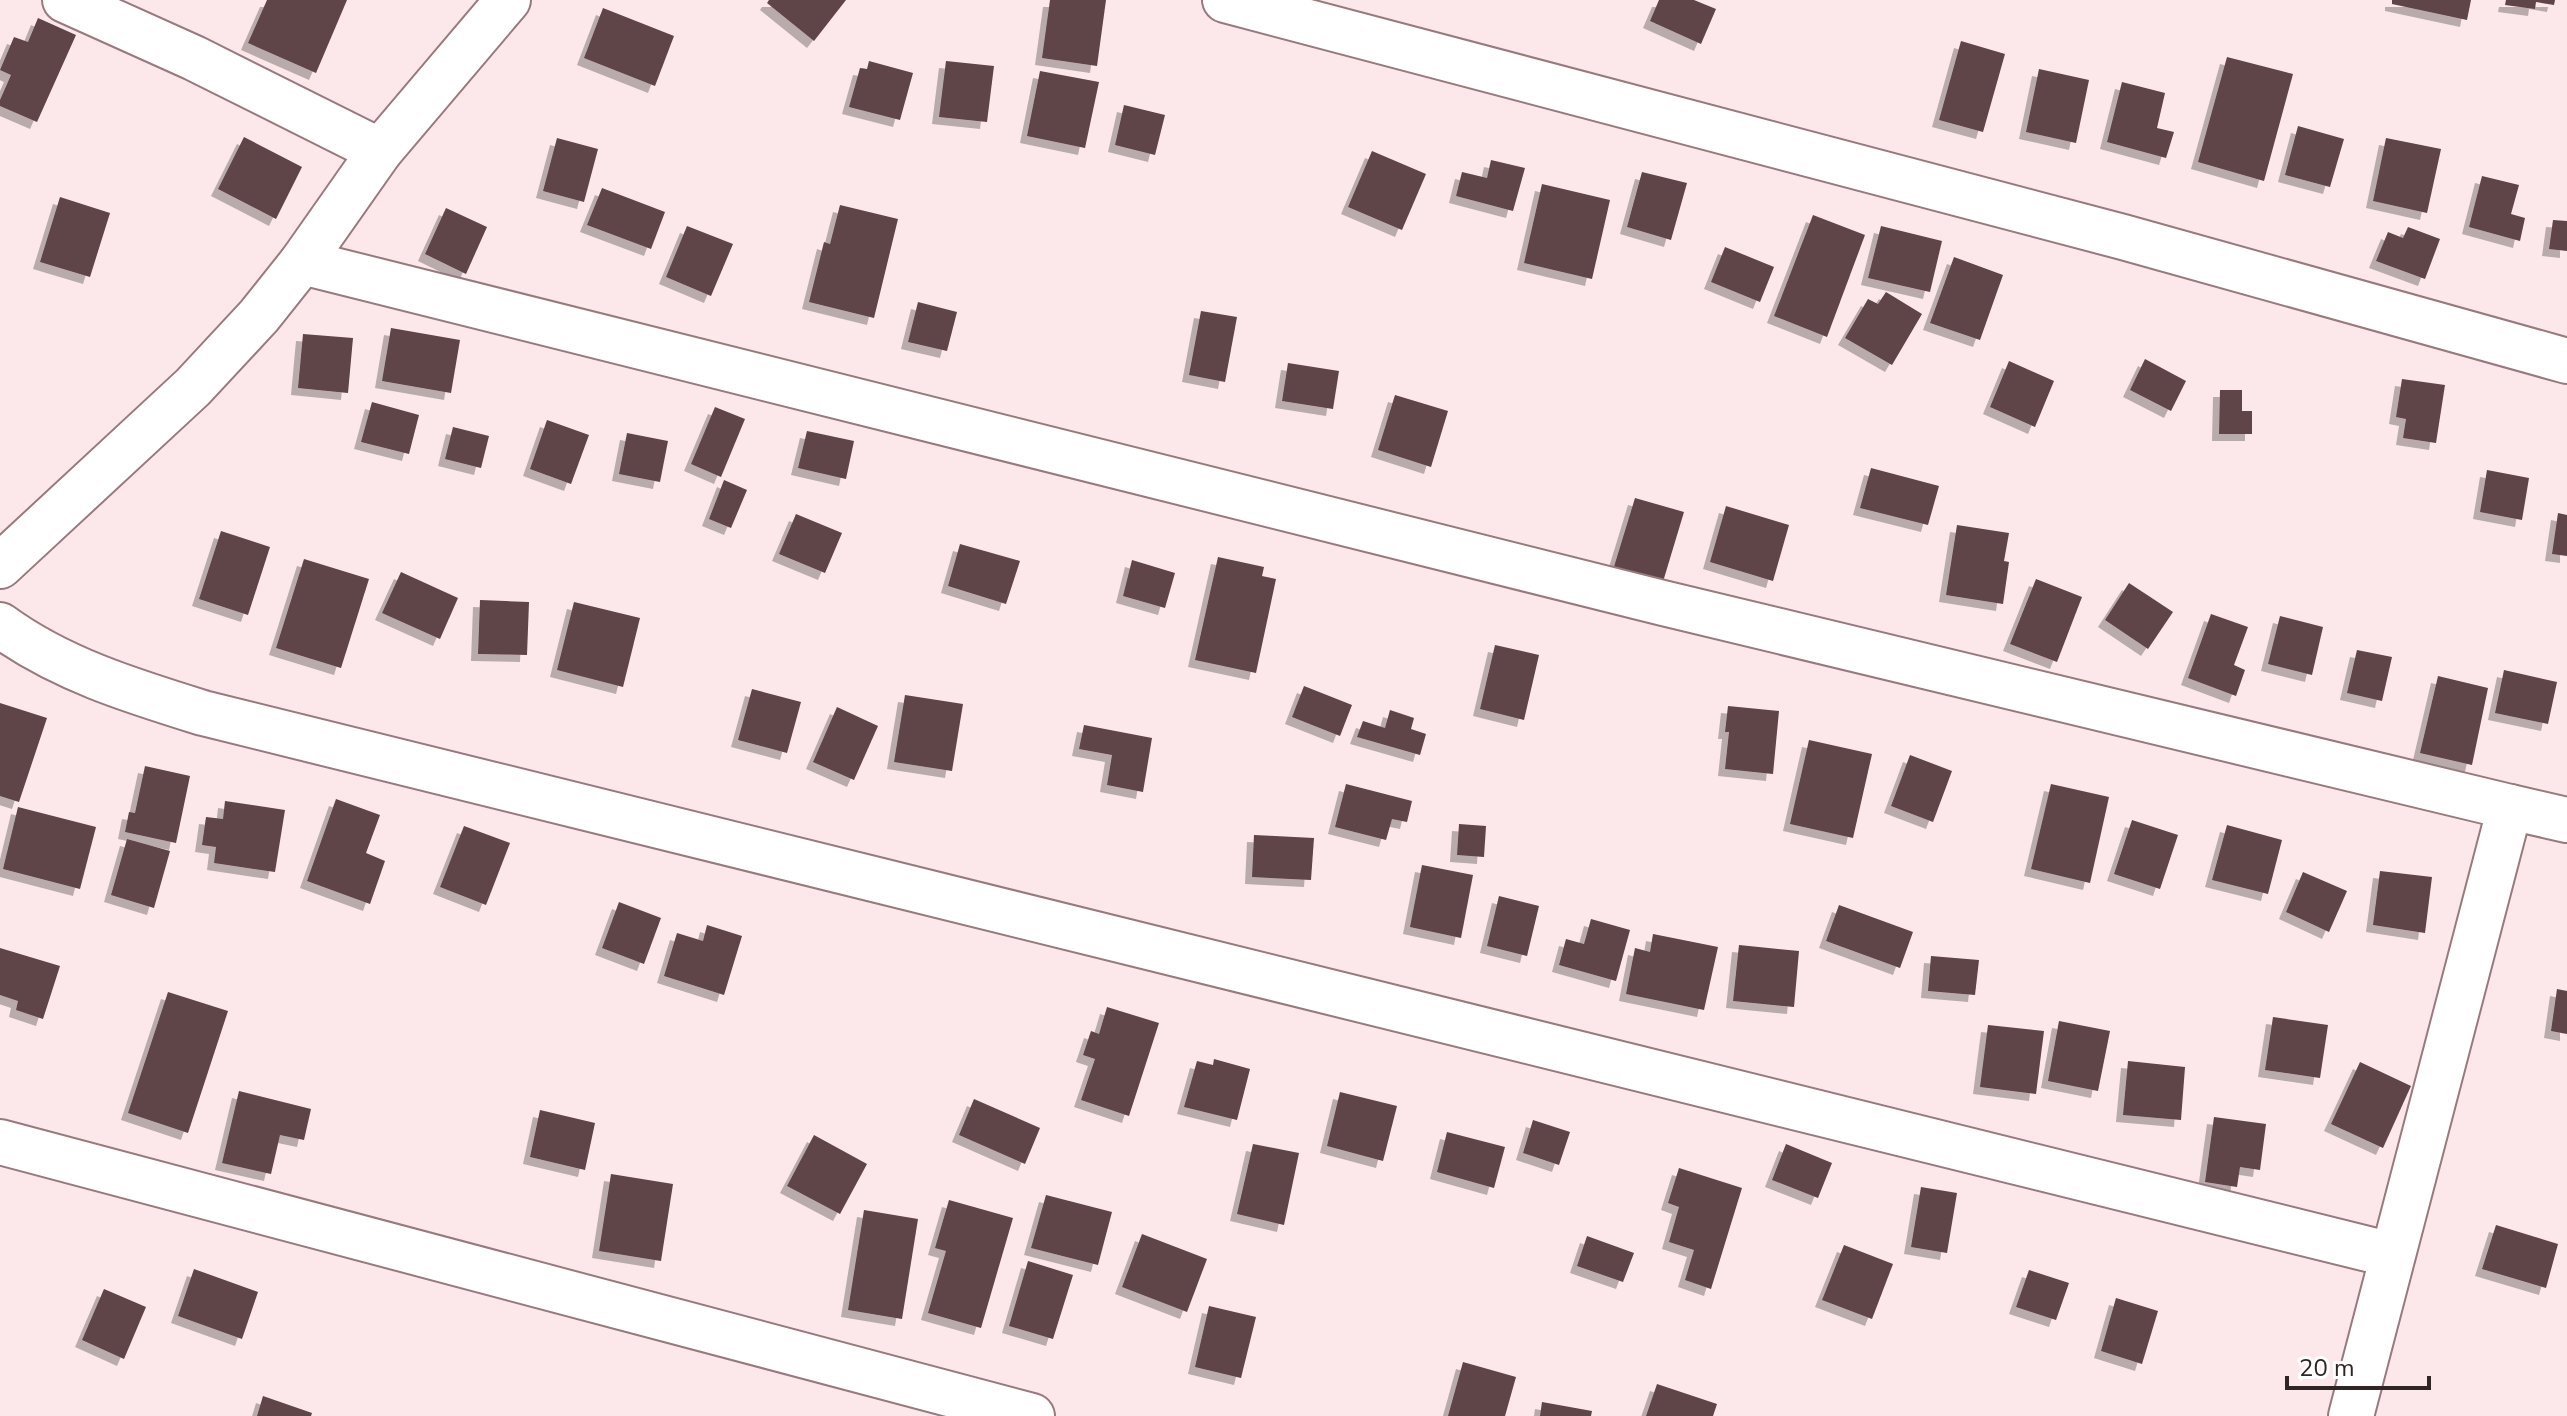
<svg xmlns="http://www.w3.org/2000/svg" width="2567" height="1416" font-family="'Nunito Sans',sans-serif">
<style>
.building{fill:#5e4447;filter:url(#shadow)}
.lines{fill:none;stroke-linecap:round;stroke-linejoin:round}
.minor-casing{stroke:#977a7e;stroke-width:48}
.minor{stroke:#fff;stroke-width:44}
</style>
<defs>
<filter id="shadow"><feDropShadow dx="-7" dy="7" stdDeviation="0" flood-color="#0004"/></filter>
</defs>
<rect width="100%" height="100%" fill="#fce8ea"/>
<g class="building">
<path d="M267,0H347L316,73L248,43Z"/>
<path d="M769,0H846L814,41L767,3Z"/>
<path d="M1050,0H1106L1097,66L1042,58Z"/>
<path d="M1659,0H1694L1716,9L1701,44L1650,21Z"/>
<path d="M2392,0H2471L2467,20L2392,4Z"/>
<path d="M2506,0H2555L2554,5L2536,2L2535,9L2505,5Z"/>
<path d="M603,8L674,36L655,86L584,58Z"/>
<path d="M38,18L76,35L37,122L0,106V100L11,75L0,70L14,37L28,42Z"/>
<path d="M1961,41L2005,54L1983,132L1939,120Z"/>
<path d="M2227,57L2293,74L2264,181L2198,162Z"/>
<path d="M869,61L913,73L900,120L849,107L860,68L867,69Z"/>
<path d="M946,61L994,66L987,122L939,117Z"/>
<path d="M2039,69L2089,80L2076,143L2026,132Z"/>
<path d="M1040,71L1099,82L1085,148L1027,136Z"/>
<path d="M2122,82L2165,93L2157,128L2174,132L2166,158L2107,142Z"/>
<path d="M1124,105L1165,115L1155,155L1115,145Z"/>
<path d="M2298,126L2344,139L2330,187L2285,175Z"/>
<path d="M244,137L302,167L276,219L218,189Z"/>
<path d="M557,138L598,149L584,202L543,191Z"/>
<path d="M2386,138L2441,149L2427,213L2373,201Z"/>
<path d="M1372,151L1426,174L1402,230L1348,207Z"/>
<path d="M1491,160L1525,168L1513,211L1456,196L1462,172L1487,178Z"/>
<path d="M1642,172L1687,183L1671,240L1627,227Z"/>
<path d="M2482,176L2519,185L2511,214L2525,218L2520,241L2469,227Z"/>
<path d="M1542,184L1610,200L1592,279L1524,263Z"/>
<path d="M602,188L665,212L651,249L587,225Z"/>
<path d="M60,197L110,213L90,277L40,262Z"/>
<path d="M840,205L898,219L874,318L809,302L824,242L830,244Z"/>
<path d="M446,208L487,227L466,274L425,254Z"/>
<path d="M1813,215L1865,235L1827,337L1774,316Z"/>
<path d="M2553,220L2567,221V251L2549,249Z"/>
<path d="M687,226L733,244L711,296L666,277Z"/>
<path d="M1881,226L1942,241L1930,292L1868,278Z"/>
<path d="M2408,227L2440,239L2425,279L2376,261L2388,232L2403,238Z"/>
<path d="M1725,247L1774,267L1760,302L1711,282Z"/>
<path d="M1954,257L2003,275L1980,340L1930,323Z"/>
<path d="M1886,292L1922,314L1892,365L1845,338L1868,299L1878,304Z"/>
<path d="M918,302L957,312L947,351L908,342Z"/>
<path d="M1201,311L1237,317L1225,382L1189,375Z"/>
<path d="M391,328L460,340L451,393L382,381Z"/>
<path d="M303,334L353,338L348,393L298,388Z"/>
<path d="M2145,359L2186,381L2171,411L2130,390Z"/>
<path d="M2009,361L2054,381L2035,427L1990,407Z"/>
<path d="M1288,363L1339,371L1333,409L1282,401Z"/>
<path d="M2402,379L2445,385L2436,443L2403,438L2406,419L2396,417Z"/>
<path d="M2220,390H2242V411H2252V434H2219Z"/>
<path d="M1395,395L1448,411L1431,467L1378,450Z"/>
<path d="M372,402L419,415L409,454L361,442Z"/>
<path d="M715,407L745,419L721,477L691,464Z"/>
<path d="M547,420L589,435L571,484L530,469Z"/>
<path d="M453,427L489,436L481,468L445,459Z"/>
<path d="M807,431L854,441L846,479L798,468Z"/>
<path d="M627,433L668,441L660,482L619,474Z"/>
<path d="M1871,468L1939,486L1928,525L1860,508Z"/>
<path d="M2487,470L2529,478L2522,520L2480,512Z"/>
<path d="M724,480L747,490L731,528L709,519Z"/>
<path d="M1635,498L1684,512L1662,585L1613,570Z"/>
<path d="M1726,506L1789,525L1773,581L1710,562Z"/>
<path d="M2558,513L2567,515V556L2552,554Z"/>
<path d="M796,514L842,533L825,573L779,554Z"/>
<path d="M1957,525L2009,533L2004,561L2009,562L2003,604L1946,595Z"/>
<path d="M221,531L270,547L248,615L199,599Z"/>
<path d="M960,544L1020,561L1006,604L948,586Z"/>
<path d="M1218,557L1264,567L1262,576L1276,579L1256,673L1195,660Z"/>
<path d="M304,559L369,579L341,668L276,648Z"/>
<path d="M1132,560L1175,573L1165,608L1123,596Z"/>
<path d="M401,572L458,598L440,639L382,613Z"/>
<path d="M2036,579L2082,597L2057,662L2010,644Z"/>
<path d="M2129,583L2173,612L2148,649L2105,620Z"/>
<path d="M480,600L529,602L527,655L478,654Z"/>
<path d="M574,602L640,618L623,687L557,670Z"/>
<path d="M2211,614L2248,627L2234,665L2245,670L2236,696L2188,678Z"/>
<path d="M2280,616L2323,627L2312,675L2268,664Z"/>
<path d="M1495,645L1539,655L1524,720L1480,709Z"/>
<path d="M2357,650L2392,657L2382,701L2347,693Z"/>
<path d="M2504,670L2557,682L2548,724L2495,713Z"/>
<path d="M2438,676L2488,688L2472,765L2420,753Z"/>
<path d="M1304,686L1352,705L1340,736L1292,717Z"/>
<path d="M752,689L801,702L787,753L738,740Z"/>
<path d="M905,695L963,704L952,771L894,762Z"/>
<path d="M0,703L47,718L19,802L0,796Z"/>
<path d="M1728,706L1779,711L1773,774L1725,769L1729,732H1725Z"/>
<path d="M837,707L878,726L854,780L813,762Z"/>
<path d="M1390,710L1414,718L1411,729L1426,734L1420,755L1357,737L1363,721L1385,728Z"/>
<path d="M1084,725L1152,738L1143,792L1107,785L1112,755L1079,749Z"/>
<path d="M1809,740L1872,754L1853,838L1790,824Z"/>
<path d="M1910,755L1952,771L1933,822L1891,806Z"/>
<path d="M145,766L190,776L176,843L125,832L129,812L135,813Z"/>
<path d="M1346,784L1412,801L1407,822L1392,819L1386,840L1335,827Z"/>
<path d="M2051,784L2109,797L2090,883L2031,869Z"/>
<path d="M336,799L380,815L366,853L385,861L370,904L307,881Z"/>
<path d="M225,801L285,810L275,872L214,863L216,847L202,845L206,817L223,819Z"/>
<path d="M18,807L96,827L80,889L3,869Z"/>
<path d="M2132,820L2178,835L2160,889L2114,874Z"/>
<path d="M1459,824L1486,826L1484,857L1457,855Z"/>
<path d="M2227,825L2282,840L2268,894L2212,880Z"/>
<path d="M464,826L510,843L486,905L440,887Z"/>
<path d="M1254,835L1314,838L1311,880L1252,877Z"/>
<path d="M127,839L170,851L154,908L111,895Z"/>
<path d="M1422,865L1473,875L1461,938L1410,927Z"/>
<path d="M2380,871L2432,877L2425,933L2373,925Z"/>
<path d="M2303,872L2347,891L2329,932L2286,912Z"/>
<path d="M1499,896L1539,906L1527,956L1487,946Z"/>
<path d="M619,902L661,918L644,964L602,948Z"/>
<path d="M1839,905L1913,932L1900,968L1826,941Z"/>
<path d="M1591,919L1630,930L1616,981L1559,965L1566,939L1584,944Z"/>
<path d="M707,925L742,936L724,995L664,976L677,933L703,941Z"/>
<path d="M1653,934L1718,947L1704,1010L1626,994L1635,948L1650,952Z"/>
<path d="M1739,945L1799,951L1794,1007L1733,1001Z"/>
<path d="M0,948L60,966L43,1019L16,1010L18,1001L0,995Z"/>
<path d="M1931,956L1979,960L1975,995L1928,991Z"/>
<path d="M2557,989L2567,991V1034L2551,1031Z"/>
<path d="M168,992L228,1011L188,1133L128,1113Z"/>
<path d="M1107,1007L1159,1023L1129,1116L1081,1100L1095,1059L1083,1055L1091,1031L1099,1034Z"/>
<path d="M2273,1017L2328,1025L2320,1078L2265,1070Z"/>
<path d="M2059,1021L2110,1031L2098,1091L2048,1081Z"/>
<path d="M1988,1025L2044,1031L2036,1094L1980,1087Z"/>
<path d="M1214,1059L1250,1069L1237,1120L1184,1107L1197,1061L1213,1065Z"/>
<path d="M2128,1061L2185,1067L2181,1120L2123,1115Z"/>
<path d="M2360,1062L2411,1086L2383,1148L2331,1124Z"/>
<path d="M239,1091L311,1109L304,1140L280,1135L271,1174L222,1163Z"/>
<path d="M1340,1092L1397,1106L1383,1161L1327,1146Z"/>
<path d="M974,1099L1040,1128L1025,1164L959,1135Z"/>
<path d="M540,1110L595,1123L585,1170L530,1157Z"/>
<path d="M2214,1117L2266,1124L2260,1170L2240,1167L2237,1187L2205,1182Z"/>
<path d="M1533,1120L1570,1132L1559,1165L1523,1153Z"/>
<path d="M1447,1132L1505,1147L1494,1188L1437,1172Z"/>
<path d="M814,1135L867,1164L840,1214L787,1186Z"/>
<path d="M1253,1144L1299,1153L1284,1225L1237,1214Z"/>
<path d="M1786,1144L1832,1163L1818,1198L1772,1180Z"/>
<path d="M1679,1168L1742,1188L1711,1289L1685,1280L1694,1250L1669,1242L1679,1207L1668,1203Z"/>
<path d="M611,1174L673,1184L661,1261L599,1251Z"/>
<path d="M1921,1187L1957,1193L1947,1253L1911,1247Z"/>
<path d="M1046,1195L1112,1212L1098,1265L1031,1248Z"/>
<path d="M949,1200L1013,1218L981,1328L928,1313L946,1251L935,1248Z"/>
<path d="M864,1210L918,1219L902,1319L848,1310Z"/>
<path d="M2496,1225L2558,1244L2546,1288L2482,1269Z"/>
<path d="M1142,1234L1207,1259L1187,1312L1122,1287Z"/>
<path d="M1587,1236L1634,1253L1623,1282L1577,1266Z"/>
<path d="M1844,1245L1893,1264L1872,1319L1822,1300Z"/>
<path d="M1028,1261L1073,1275L1053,1339L1009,1326Z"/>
<path d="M194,1269L258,1292L242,1339L178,1316Z"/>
<path d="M2029,1270L2069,1283L2056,1320L2016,1307Z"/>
<path d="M104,1289L146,1307L124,1359L82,1340Z"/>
<path d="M2116,1298L2158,1311L2142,1364L2101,1351Z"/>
<path d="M1209,1306L1256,1317L1241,1378L1195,1367Z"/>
<path d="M1463,1362L1516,1377L1505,1416H1448Z"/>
<path d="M1657,1384L1717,1404L1713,1416H1646Z"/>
<path d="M263,1396L312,1413L311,1416H257Z"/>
<path d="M1542,1402L1592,1411L1591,1416H1540Z"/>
</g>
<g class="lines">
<g class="minor-casing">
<g id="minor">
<path d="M65,0L194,58L380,151"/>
<path d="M1225,0L2123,237L2567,361"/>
<path d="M302,262L1663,603L2510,807"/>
<path d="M0,566L193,387L259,316L302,262L380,151L508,0"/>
<path d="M0,625C60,669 132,691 203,713L2392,1255"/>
<path d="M0,1142L1032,1416"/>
<path d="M2351,1416L2510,807L2567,820"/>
</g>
</g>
<use href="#minor" class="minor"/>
</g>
<path d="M2287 1376v12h142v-12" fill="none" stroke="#302425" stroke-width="4"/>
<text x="2299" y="1376" font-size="24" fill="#302425" stroke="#ffffff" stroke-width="6" paint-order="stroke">20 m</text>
</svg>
